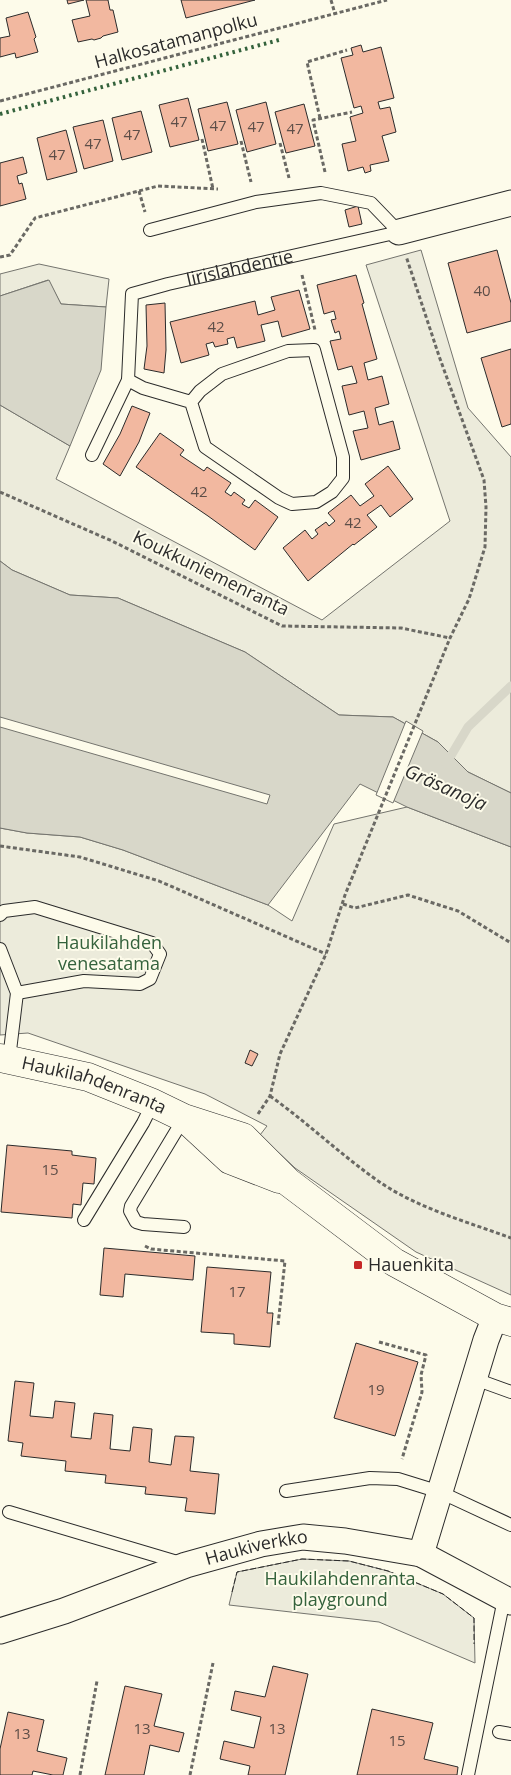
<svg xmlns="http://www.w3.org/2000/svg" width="511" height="1775" font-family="'Open Sans',sans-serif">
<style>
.green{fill:#ecebdb;stroke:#74746e}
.water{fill:#d8d7c9;stroke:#74746e}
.pier{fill:#fdfbea;stroke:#74746e}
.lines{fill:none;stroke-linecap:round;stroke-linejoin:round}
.stream{stroke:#d8d7c9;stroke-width:9}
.building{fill:#f2b8a0;stroke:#2b2b2b}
.lane-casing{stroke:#2b2b2b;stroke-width:14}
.street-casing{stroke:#2b2b2b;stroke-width:27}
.secondary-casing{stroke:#2b2b2b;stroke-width:29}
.path{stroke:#6a6964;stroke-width:3;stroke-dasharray:4 2.5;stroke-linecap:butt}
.lane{stroke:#fdfbea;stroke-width:12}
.street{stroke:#fdfbea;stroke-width:25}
.secondary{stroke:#fdfbea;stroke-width:28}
.hedge{stroke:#34623c;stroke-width:4;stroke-dasharray:2.5 4;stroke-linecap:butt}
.fence{stroke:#2b2b2b;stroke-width:1;stroke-dasharray:6 2.5;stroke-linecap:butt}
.poi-dot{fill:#c62828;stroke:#fdfbea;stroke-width:2}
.labels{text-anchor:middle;stroke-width:4;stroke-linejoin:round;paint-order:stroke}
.number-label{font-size:15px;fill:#5d4e48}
.street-label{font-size:18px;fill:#2b2b2b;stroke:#fdfbea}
.park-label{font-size:18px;fill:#34623c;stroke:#fdfbea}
.poi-label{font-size:18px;fill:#2b2b2b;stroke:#fdfbea;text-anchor:start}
.water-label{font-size:19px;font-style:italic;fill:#2b2b2b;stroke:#fdfbea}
</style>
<rect width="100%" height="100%" fill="#fdfbea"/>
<g class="green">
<path d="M421,250L468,408L511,457V793L468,772L438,742L393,717L339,715L245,652L118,598L70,595L12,570L0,561V405L70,446L56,479L322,620L450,521L366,265Z"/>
<path d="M39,264L109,279L106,307L61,304L48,280L0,296V274Z"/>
<path d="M407,807L511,847V1295L416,1252L295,1168L260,1135L267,1126L205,1094L28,1033L0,1035V828L27,833L80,837L123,850L268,905L292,921L334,824Z"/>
<path d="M302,1559L349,1561L388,1571L443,1594L474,1618L475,1663L379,1622L229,1605L237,1572Z"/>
</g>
<g class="water">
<path d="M49,280L61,304L106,307L101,370L70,446L0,405V296Z"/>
<path d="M0,561L12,570L70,595L118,598L245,652L339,715L393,717L438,742L468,772L511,793V847L407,807L360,784L268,905L123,850L80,837L27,833L0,828Z"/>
</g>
<g class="pier">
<path d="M0,717L270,795L267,804L0,727Z"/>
<path d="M406,721L423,731L393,803L376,795Z"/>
</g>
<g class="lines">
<path class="stream" d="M446,764L468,727L511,686"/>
</g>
<g class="building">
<path d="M67,0H84L68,4Z"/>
<path d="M86,0H108L110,10H113L118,32L103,36L101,38L94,40L92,39L78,42L72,20L90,16Z"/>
<path d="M181,0H255L186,18Z"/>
<path d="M28,12L36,37L34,39L38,52L16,58L15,53L0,57V38L10,36L6,18Z"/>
<path d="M361,45L363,52L381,47L394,98L378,102L380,109L390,107L396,132L382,136L389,161L370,165L371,171L365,173L363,167L348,171L342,144L356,141L350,117L363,113L361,106L354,108L341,58L353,55L351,48Z"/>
<path d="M188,98L199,140L170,147L159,105Z"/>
<path d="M227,102L238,144L208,151L198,109Z"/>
<path d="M266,102L276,144L247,152L236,110Z"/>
<path d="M304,104L315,146L286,153L275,112Z"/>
<path d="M141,111L152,152L122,160L112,118Z"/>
<path d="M103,120L113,161L84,169L73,127Z"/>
<path d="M66,130L77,172L47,180L37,138Z"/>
<path d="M23,157L27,173L17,176L19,184L22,183L26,199L0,206V163Z"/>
<path d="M358,206L362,224L349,227L345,210Z"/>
<path d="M497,250L511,303V321L467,333L448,263Z"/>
<path d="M356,275L364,303L362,304L377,359L364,363L368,380L382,376L389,404L375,408L379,425L393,421L400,449L361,460L353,431L368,428L367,424L364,411L349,415L342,386L357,383L352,366L338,370L330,341L341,339L339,331L335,333L331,320L336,319L334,311L324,314L317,285Z"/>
<path d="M299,290L310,329L282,337L278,321L261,325L265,341L237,348L234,337L227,339L228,344L215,347L213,342L210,343L206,344L209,355L181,363L170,322L255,301L258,315L275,310L271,297Z"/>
<path d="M165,303L166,350L164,373L144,369L147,346L146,305Z"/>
<path d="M511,349V424L502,427L481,358Z"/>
<path d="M132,406L150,413L139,442L120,476L103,464L120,434Z"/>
<path d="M160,433L184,450L180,455L204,471L207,467L231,483L225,492L231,496L234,492L245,500L242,504L249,508L255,500L278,517L255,550L208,516L136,467Z"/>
<path d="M388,466L413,499L390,517L381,505L367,515L377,527L354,545L353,544L308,581L283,548L305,530L312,539L318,534L315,530L326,522L329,526L335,521L328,513L351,495L360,506L374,496L365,484Z"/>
<path d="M250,1050L258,1054L252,1066L245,1063Z"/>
<path d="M7,1145L72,1151V1155L96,1158L94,1184L83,1183L81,1205L73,1204L72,1218L1,1212Z"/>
<path d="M104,1248L195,1256L193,1280L125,1274L123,1297L100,1295Z"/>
<path d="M207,1267L271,1272L267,1313H273L270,1347L234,1344V1334L201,1332Z"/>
<path d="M356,1343L418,1362L395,1436L334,1418Z"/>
<path d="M15,1381L34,1383L30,1416L53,1418L55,1401L75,1403L71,1437L91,1439L94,1413L113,1415L110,1449L130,1451L133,1427L152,1429L149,1462L171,1465L175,1436L194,1437L190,1471L219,1474L215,1514L185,1511L187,1498L145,1494L146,1487L105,1483L106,1475L65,1471L66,1461L21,1456L23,1443L8,1441Z"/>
<path d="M273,1666L308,1674L285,1775H248L250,1766L220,1759L224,1741L254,1748L261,1717L231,1710L235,1691L265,1697Z"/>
<path d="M125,1686L162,1694L154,1726L184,1733L179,1752L150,1745L144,1775H105Z"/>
<path d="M372,1709L433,1723L424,1759L458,1767L457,1775H357Z"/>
<path d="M8,1712L44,1720L37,1751L67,1758L63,1775H53L33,1771L32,1775H0V1749Z"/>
</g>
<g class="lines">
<g class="lane-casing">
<g id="lane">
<path d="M150,230L256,202L321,193L371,203L399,232"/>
<path d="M128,380L143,388L191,402L205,447L279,498L292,504L316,502L332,492L343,478V457L314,350L288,351L222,374L200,391L191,402"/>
<path id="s1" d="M92,455L128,380L132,294L168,284L399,232"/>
<path d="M0,915L4,911L35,907L152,943L160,954L150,979L140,984L84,981L17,993"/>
<path d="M0,949L17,993L9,1059"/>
<path d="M84,1220L143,1123L153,1103"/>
<path d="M184,1227L143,1224L136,1222L130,1211L131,1206L184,1118"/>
<path d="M475,1379L511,1392"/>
<path d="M286,1491L370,1478L398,1479L440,1492L511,1525"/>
<path d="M9,1512L184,1564"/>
<path d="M499,1732L511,1734"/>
<path d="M468,1775L504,1599"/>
</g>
</g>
<g class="street-casing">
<g id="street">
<path d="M399,232L511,203"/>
<path d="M421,1554L486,1340L495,1317"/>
<path id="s2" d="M0,1631L64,1611L186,1565L261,1544L303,1537L345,1541L421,1554L511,1602"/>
</g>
</g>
<g class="secondary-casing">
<g id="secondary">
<path id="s3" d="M0,1058L88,1077L153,1103L184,1118L243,1137L288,1182L394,1262L495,1317L511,1322"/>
<path d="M190,1123L230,1160L279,1179"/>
</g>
</g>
<g class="path">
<path d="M331,0L335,14"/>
<path d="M0,101L387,0"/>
<path d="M320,118L307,62L347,50"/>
<path d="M202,139L213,189"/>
<path d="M241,141L251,182"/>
<path d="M280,143L289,178"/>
<path d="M325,172L313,120L352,112"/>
<path d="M139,191L145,212"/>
<path d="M0,257L10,255L35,218L158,186L218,189"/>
<path d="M302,275L315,330"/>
<path d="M0,492L112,541L282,626L401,628L450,638"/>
<path d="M0,846L80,857L159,881L326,954"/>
<path d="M343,904L355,908L408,895L458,911L511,943"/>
<path d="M270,1096C308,1123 342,1156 381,1183C420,1209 468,1222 511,1238"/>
<path d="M258,1114L270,1096L280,1054L326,954L345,895L450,638L469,599L485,547L486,507L484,480L439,356L406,256"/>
<path d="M145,1246L151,1249L285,1261L278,1325"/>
<path d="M379,1342L426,1355L421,1375L422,1392L402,1459"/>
<path d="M80,1775L97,1681"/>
<path d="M190,1775L213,1663"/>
</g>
<use href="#lane" class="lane"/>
<use href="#street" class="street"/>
<use href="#secondary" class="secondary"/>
<path class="hedge" d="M0,114L279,40"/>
<path class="fence" d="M232,1592L237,1572L302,1559L349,1561L388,1571L443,1594L474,1618V1644"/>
</g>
<rect class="poi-dot" x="353" y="1260" width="10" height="10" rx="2.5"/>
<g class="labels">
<g class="number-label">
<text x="179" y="127">47</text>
<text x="218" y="131">47</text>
<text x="256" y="132">47</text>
<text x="295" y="134">47</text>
<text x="132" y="140">47</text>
<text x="93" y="149">47</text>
<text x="57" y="160">47</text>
<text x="482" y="296">40</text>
<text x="216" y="332">42</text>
<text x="199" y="497">42</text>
<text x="353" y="528">42</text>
<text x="50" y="1175">15</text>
<text x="237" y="1297">17</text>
<text x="376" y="1395">19</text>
<text x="142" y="1734">13</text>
<text x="277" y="1734">13</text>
<text x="22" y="1739">13</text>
<text x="397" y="1746">15</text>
</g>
<g class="street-label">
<text transform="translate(176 41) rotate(-15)" y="6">Halkosatamanpolku</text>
<text dy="6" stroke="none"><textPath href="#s1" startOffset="280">Iirislahdentie</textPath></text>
<text transform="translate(211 573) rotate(26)" y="6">Koukkuniemenranta</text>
<text dy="6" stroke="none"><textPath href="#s3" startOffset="98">Haukilahdenranta</textPath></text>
<text dy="6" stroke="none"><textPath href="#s2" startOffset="270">Haukiverkko</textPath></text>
</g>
<g class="park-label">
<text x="109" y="949">Haukilahden<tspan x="109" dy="21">venesatama</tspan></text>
<text x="340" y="1585">Haukilahdenranta<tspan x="340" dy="21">playground</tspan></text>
</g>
<g class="poi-label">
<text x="368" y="1271">Hauenkita</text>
</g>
<g class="water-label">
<text transform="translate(446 787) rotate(24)" y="7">Gräsanoja</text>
</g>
</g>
</svg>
